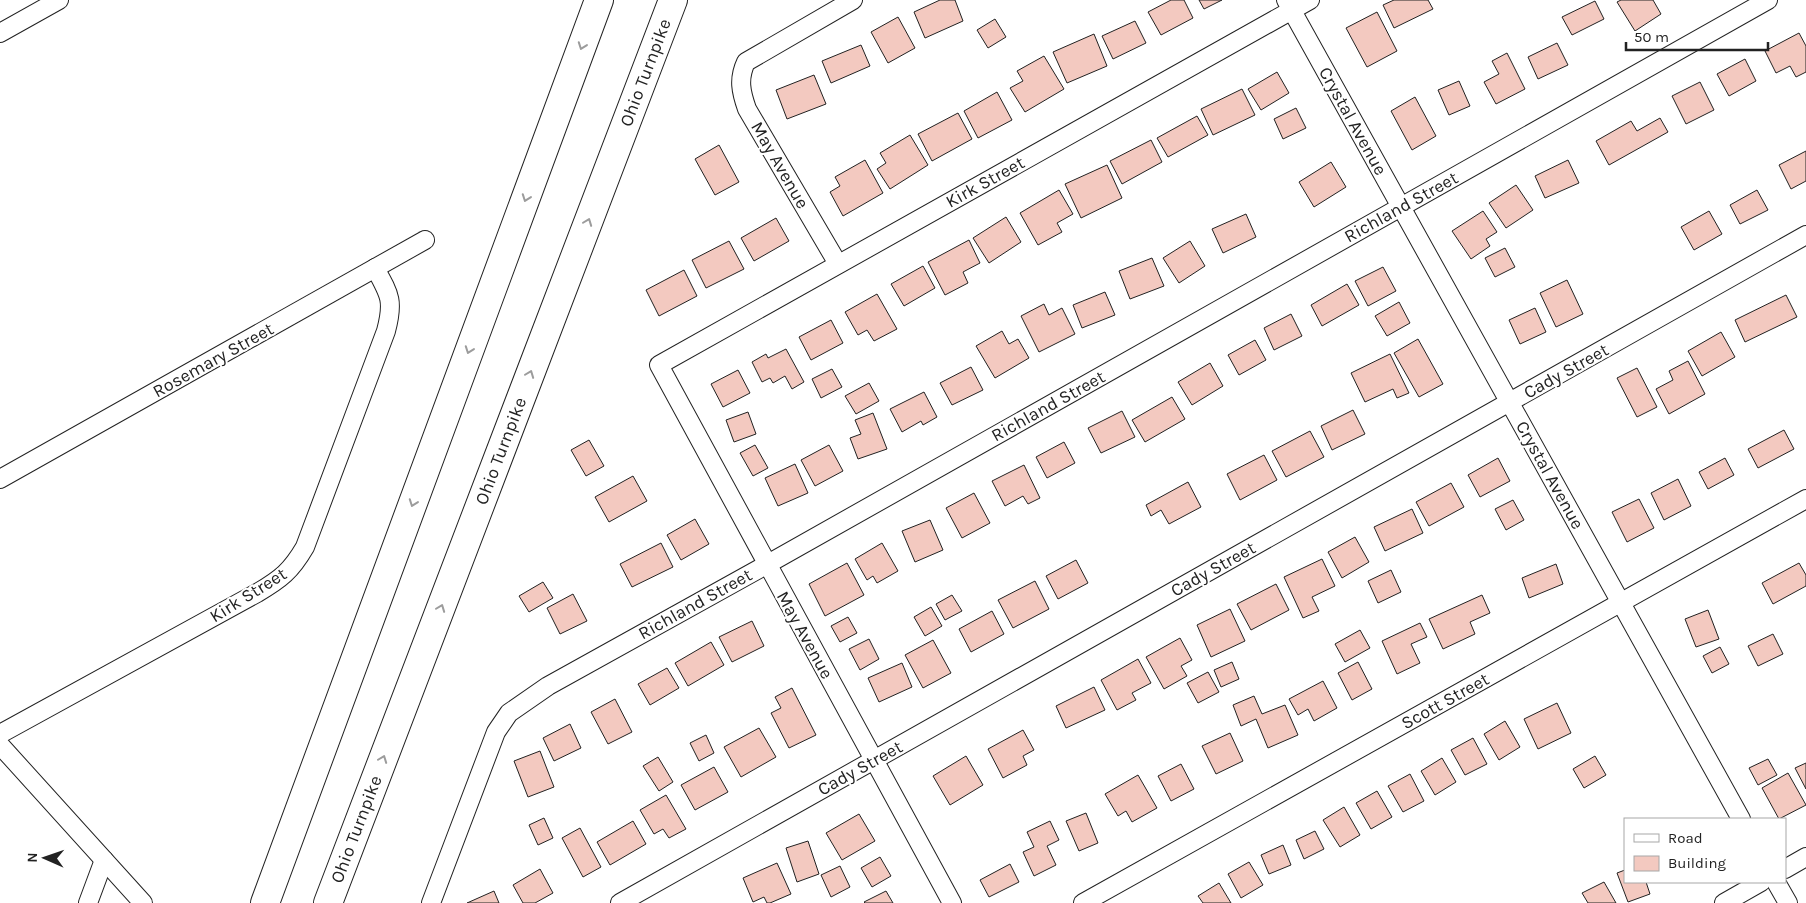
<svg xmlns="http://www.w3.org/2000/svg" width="1806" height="903" font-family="Karla,sans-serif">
<rect width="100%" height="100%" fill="#fff"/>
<g fill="#f3c9c0" stroke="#222">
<polygon points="940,0 955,0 963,21 925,38 914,12"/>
<polygon points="1171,0 1184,0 1193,18 1161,35 1148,12"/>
<polygon points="1199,0 1222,0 1204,9"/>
<polygon points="1394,0 1428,0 1433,9 1394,28 1383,5"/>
<polygon points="1621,0 1653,0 1661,14 1635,31 1617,2"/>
<polygon points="1595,1 1604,19 1572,35 1562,17"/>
<polygon points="1377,12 1397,51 1367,67 1346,28"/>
<polygon points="898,17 915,48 888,63 871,32"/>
<polygon points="995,19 1006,37 988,48 977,30"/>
<polygon points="1135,21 1146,43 1113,59 1102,36"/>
<polygon points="1799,33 1806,46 1806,72 1796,77 1790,66 1776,73 1765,51"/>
<polygon points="1094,34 1107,66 1067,83 1053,52"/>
<polygon points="1557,43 1568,65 1538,79 1528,57"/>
<polygon points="861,45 870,66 831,83 822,61"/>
<polygon points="1507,53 1525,89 1496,104 1484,82 1499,74 1492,61"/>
<polygon points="1044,56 1064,89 1025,112 1010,88 1023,81 1017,71"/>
<polygon points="1745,59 1756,81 1729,96 1717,74"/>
<polygon points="1277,72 1289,93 1261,110 1248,89"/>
<polygon points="814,75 826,104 787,119 776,90"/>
<polygon points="1459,81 1470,106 1449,115 1438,90"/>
<polygon points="1700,82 1714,110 1686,124 1672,96"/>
<polygon points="1242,89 1255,115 1213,135 1201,109"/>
<polygon points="997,92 1012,120 978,138 964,111"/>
<polygon points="1415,97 1436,136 1412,150 1391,111"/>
<polygon points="1296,108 1306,128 1283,139 1274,119"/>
<polygon points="958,113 972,139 932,161 918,134"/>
<polygon points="1197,116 1208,135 1168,157 1157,138"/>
<polygon points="1660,118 1668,132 1609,165 1596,141 1631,121 1637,131"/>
<polygon points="910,135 928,165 890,189 877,169 886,163 880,153"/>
<polygon points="1151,140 1162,162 1122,184 1110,161"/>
<polygon points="719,145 739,182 715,195 695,159"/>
<polygon points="1806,151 1806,181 1791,189 1779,165"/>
<polygon points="865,160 883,193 843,216 830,192 840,186 835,177"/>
<polygon points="1568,160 1579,183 1545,198 1535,176"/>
<polygon points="1331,162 1346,187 1314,207 1299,182"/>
<polygon points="1107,165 1122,198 1081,218 1065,184"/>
<polygon points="1516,185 1533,210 1506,228 1489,203"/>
<polygon points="1059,190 1073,214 1057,223 1062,232 1038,245 1020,213"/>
<polygon points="1757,190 1768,210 1740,224 1730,205"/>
<polygon points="1483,211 1497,232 1486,239 1490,246 1471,259 1452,231"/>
<polygon points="1709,211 1722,234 1694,250 1681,227"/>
<polygon points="1246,214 1256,237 1223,253 1212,229"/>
<polygon points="1006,217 1021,242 989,263 973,238"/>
<polygon points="776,218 789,241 754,261 741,238"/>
<polygon points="969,240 980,263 963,272 968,283 945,295 928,262"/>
<polygon points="729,241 744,269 706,288 692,260"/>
<polygon points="1190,241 1205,266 1179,283 1163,258"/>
<polygon points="1505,248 1515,267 1495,277 1485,258"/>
<polygon points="1152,258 1164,286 1130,299 1119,271"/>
<polygon points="923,266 935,288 904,306 891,284"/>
<polygon points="1383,267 1396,291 1368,306 1355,281"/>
<polygon points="684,270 697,296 659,316 646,290"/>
<polygon points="1567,280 1583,314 1556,327 1540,293"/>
<polygon points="1347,284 1359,305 1322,326 1311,305"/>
<polygon points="1105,292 1115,315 1082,328 1073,305"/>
<polygon points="877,294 897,329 874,341 867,330 858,335 845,312"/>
<polygon points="1786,295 1797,317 1745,342 1735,320"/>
<polygon points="1399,302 1410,323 1387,336 1375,316"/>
<polygon points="1044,304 1049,315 1062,308 1075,334 1039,352 1021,316"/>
<polygon points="1535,308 1546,332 1520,344 1509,320"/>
<polygon points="1291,314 1302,336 1274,350 1264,328"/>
<polygon points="831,320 843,343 811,360 799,337"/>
<polygon points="1002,331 1009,344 1018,339 1029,358 995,378 976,346"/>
<polygon points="1721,332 1735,357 1702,376 1688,351"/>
<polygon points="1418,339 1443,384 1419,397 1394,353"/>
<polygon points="1255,340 1266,360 1239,375 1228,355"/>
<polygon points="786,349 804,382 792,389 785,376 773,383 770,378 762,382 752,362 766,354 768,358"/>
<polygon points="1390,354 1409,393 1397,398 1393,389 1365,402 1351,373"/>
<polygon points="1688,361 1705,394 1669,414 1656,389 1673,380 1669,371"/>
<polygon points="1210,363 1223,386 1192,405 1178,382"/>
<polygon points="971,367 983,390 952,405 940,383"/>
<polygon points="1637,368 1657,407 1637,417 1617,378"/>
<polygon points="832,369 842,387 821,398 812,379"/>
<polygon points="738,370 750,393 723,407 711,384"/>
<polygon points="869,383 879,401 856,414 845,396"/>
<polygon points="924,392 937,417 923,425 921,421 902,432 890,409"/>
<polygon points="1172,397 1185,419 1145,442 1132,420"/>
<polygon points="1353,410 1365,434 1332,450 1321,426"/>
<polygon points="1122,411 1135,437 1101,453 1088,428"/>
<polygon points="748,412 756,434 734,442 726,420"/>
<polygon points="873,413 887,449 858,459 850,438 861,434 855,420"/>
<polygon points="1784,430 1794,449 1758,468 1748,449"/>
<polygon points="1310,431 1324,457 1286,477 1272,451"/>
<polygon points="589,440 604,466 586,476 571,450"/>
<polygon points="1064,442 1075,463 1047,478 1036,457"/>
<polygon points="755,445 768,468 753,476 740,453"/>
<polygon points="829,445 843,471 815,486 801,460"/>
<polygon points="1264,455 1277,480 1240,500 1227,474"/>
<polygon points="1498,458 1510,481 1480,497 1468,475"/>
<polygon points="1725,458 1734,475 1708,489 1699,472"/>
<polygon points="795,464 808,493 778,506 765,478"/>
<polygon points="1024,465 1040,498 1028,504 1023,496 1005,506 992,481"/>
<polygon points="633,476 647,501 609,522 595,497"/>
<polygon points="1678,479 1691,506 1664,520 1651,493"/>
<polygon points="1188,482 1201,507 1169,524 1161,510 1151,516 1146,505"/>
<polygon points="1451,483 1464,507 1429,526 1416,502"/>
<polygon points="974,493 990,523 962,538 946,508"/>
<polygon points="1639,499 1654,528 1627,542 1612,512"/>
<polygon points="1513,500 1524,520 1506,530 1495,509"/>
<polygon points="1412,509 1423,533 1385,551 1374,527"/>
<polygon points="695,519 709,544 681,560 667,535"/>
<polygon points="930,520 943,550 915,562 902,531"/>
<polygon points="1355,537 1369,562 1342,578 1328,552"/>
<polygon points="661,543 673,567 632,587 620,564"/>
<polygon points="882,543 898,571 877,583 873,576 867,580 855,559"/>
<polygon points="1322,559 1335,586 1312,597 1319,611 1303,618 1284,577"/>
<polygon points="1076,560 1088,583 1058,599 1046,576"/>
<polygon points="847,563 864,595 825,616 809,584"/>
<polygon points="1799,563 1806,575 1806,586 1773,604 1762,583"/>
<polygon points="1556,564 1563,584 1529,598 1522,578"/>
<polygon points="1391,570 1401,592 1378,603 1368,581"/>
<polygon points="1035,581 1049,609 1013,628 998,600"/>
<polygon points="543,582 553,598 529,612 519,596"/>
<polygon points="1276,584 1289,610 1251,630 1237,604"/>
<polygon points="573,594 587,621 560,634 547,608"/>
<polygon points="952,595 962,611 945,620 936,604"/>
<polygon points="1482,595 1490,613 1470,622 1475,634 1443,649 1429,619"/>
<polygon points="931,607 942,626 925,636 914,617"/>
<polygon points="1230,609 1245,641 1211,657 1197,625"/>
<polygon points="1708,610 1719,639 1696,647 1685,619"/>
<polygon points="992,611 1004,634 971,652 959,629"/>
<polygon points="848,617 857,633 840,642 831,626"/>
<polygon points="752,621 764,646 732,662 719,637"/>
<polygon points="1420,623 1427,637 1411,644 1420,663 1397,674 1382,641"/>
<polygon points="1360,630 1370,648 1345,662 1335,644"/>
<polygon points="1773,634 1783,654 1758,666 1748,646"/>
<polygon points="1180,638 1192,660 1181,666 1187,676 1164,689 1146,657"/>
<polygon points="869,639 879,659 860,670 849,649"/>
<polygon points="933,640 951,673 923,688 905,655"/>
<polygon points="711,642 724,665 688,686 675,663"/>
<polygon points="1720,647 1729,664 1712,673 1703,656"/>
<polygon points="1138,659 1151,683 1132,693 1136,700 1117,710 1101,680"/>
<polygon points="1232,662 1239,679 1221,687 1214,670"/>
<polygon points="1358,662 1372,689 1352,700 1338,673"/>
<polygon points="902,663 912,687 879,702 868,678"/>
<polygon points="667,668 679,688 650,705 638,684"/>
<polygon points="1208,672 1219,692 1198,703 1187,683"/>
<polygon points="1323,681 1337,708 1314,721 1308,709 1298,715 1289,699"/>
<polygon points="1094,687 1105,710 1066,728 1056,706"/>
<polygon points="792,688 816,735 789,748 771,713 781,708 775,697"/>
<polygon points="1254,696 1262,714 1285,705 1298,735 1268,748 1256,719 1241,726 1233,705"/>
<polygon points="615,699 632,732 608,744 591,712"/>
<polygon points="1557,703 1571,733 1538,749 1524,719"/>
<polygon points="1505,721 1520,747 1499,760 1484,734"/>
<polygon points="570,724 581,748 554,761 543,738"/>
<polygon points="759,728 776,757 741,777 724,747"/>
<polygon points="1023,730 1034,750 1023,756 1027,765 1003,778 988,749"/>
<polygon points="1230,733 1243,761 1216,774 1202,746"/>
<polygon points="706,735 714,753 699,761 690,743"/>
<polygon points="1473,738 1487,764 1465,775 1451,750"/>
<polygon points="540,751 554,787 528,797 514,761"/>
<polygon points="966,756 983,785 950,805 933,776"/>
<polygon points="1595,756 1606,775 1584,788 1573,769"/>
<polygon points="658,757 673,782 659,791 643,766"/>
<polygon points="1442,758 1456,782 1435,795 1421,771"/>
<polygon points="1768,759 1777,775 1758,785 1749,768"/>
<polygon points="1806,763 1806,789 1795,768"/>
<polygon points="1181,764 1194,789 1171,801 1158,776"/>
<polygon points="714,767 728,792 695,810 681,785"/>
<polygon points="1788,773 1806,805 1779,819 1762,788"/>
<polygon points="1410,774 1424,801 1403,812 1388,786"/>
<polygon points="1138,775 1157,808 1132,822 1126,811 1118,816 1105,794"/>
<polygon points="1377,791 1392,817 1371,829 1356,803"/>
<polygon points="666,795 686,829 669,838 663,829 654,834 640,810"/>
<polygon points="1344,807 1360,835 1340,847 1323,820"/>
<polygon points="1086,813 1098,843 1079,851 1066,821"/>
<polygon points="859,814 875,841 842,860 826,833"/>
<polygon points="544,818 553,838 538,845 529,825"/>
<polygon points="633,821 646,844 610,865 597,842"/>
<polygon points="1050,821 1059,840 1047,846 1056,865 1034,876 1023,852 1034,847 1027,832"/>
<polygon points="580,828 601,867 583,877 562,838"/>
<polygon points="1315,831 1324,849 1304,859 1296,840"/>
<polygon points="808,841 819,874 797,882 786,848"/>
<polygon points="1283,845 1291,865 1269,874 1261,855"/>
<polygon points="880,857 891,876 872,887 861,868"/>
<polygon points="1249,862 1263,885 1241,898 1228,874"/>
<polygon points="777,863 791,894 770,903 767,903 764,897 753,902 743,878"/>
<polygon points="1010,864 1019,882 989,897 980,880"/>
<polygon points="840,866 850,887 831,897 821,875"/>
<polygon points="540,869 553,893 535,903 523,903 513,885"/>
<polygon points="1625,870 1625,882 1646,882 1650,894 1628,902 1617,873"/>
<polygon points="1604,882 1616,903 1588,903 1582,893"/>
<polygon points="1219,883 1231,903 1203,903 1198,896"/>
<polygon points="494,891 499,903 467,903"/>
<polygon points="886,891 893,903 865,903 864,902"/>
</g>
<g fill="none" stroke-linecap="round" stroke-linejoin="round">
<defs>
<g id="minor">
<polyline points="1286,0 1741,819"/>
<polyline points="0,33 59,0"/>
<path d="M 838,264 L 747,109 C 741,92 738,79 746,62 L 853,0"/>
<polyline points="0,479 425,240"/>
<path d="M 0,734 L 257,593 C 281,579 291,571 305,547 L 386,331 C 394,301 390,295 375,268"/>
<polyline points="0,745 143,903"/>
<polyline points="1785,869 1806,857"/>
<polyline points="1776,882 1788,903"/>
<polyline points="88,903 104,860"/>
<polyline points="431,903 496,732 509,713 548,686 766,565 1768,0"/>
<polyline points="620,903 1806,235"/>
<polyline points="952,903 659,365 1310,0"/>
<polyline points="1083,903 1806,499"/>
<polyline points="1724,903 1761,882"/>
</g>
<g id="motorway">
<polyline points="265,903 599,0"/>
<path id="s1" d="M 328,903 L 673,0"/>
</g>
</defs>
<use href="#minor" stroke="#222" stroke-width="20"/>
<use href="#motorway" stroke="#222" stroke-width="30"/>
<use href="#minor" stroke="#fff" stroke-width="18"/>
<use href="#motorway" stroke="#fff" stroke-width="28"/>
</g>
<defs><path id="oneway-chevron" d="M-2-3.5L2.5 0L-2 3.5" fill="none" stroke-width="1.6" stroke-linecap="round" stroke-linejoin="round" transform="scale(1.25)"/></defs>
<g stroke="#9c9c9c">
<use href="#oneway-chevron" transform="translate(582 46) rotate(110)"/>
<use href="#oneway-chevron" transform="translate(526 198) rotate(110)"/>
<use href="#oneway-chevron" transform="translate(588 222) rotate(-69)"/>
<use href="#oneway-chevron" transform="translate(469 350) rotate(110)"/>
<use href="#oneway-chevron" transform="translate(530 374) rotate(-69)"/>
<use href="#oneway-chevron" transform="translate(413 503) rotate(110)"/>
<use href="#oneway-chevron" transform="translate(441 608) rotate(-69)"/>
<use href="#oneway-chevron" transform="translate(383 759) rotate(-69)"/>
</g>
<g text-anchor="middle" stroke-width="4" stroke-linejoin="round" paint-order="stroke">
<g font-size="18" fill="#222" stroke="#fff">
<text dy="6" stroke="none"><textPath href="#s1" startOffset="889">Ohio Turnpike</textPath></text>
<text transform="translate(1353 121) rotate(61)" y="6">Crystal Avenue</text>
<text transform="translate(780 165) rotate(60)" y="6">May Avenue</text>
<text transform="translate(985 182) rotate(-29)" y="6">Kirk Street</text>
<text transform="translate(1401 207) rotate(-29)" y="6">Richland Street</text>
<text transform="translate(213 360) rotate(-29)" y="6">Rosemary Street</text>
<text transform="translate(1566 371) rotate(-29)" y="6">Cady Street</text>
<text transform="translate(1048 406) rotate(-29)" y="6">Richland Street</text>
<text dy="6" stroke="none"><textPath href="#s1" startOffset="484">Ohio Turnpike</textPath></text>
<text transform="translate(1550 475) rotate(61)" y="6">Crystal Avenue</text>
<text transform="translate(1213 569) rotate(-29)" y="6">Cady Street</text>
<text transform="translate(248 595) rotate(-32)" y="6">Kirk Street</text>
<text transform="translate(695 604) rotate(-29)" y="6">Richland Street</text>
<text transform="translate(805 635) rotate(61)" y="6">May Avenue</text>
<text transform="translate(1445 701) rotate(-29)" y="6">Scott Street</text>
<text transform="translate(860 768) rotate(-29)" y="6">Cady Street</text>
<text dy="6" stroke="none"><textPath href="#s1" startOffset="79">Ohio Turnpike</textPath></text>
</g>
</g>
<rect x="1624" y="818" width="162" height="65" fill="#ffffff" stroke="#a7a7a7"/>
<rect x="1634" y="834" width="25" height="8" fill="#ffffff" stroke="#a7a7a7"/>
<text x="1668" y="843" font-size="15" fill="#222222">Road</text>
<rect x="1634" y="856" width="25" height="15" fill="#f3c9c0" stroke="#a7a7a7"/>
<text x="1668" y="868" font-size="15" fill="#222222">Building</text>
<g transform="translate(45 858) rotate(272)" stroke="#ffffff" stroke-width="4" paint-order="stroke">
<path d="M0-4L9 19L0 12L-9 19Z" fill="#222222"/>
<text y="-8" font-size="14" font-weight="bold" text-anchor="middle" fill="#222222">N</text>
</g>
<path d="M1626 42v8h142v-8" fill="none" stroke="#222222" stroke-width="2.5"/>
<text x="1634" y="42" font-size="15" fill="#222222" stroke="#ffffff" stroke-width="4" paint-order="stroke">50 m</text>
</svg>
